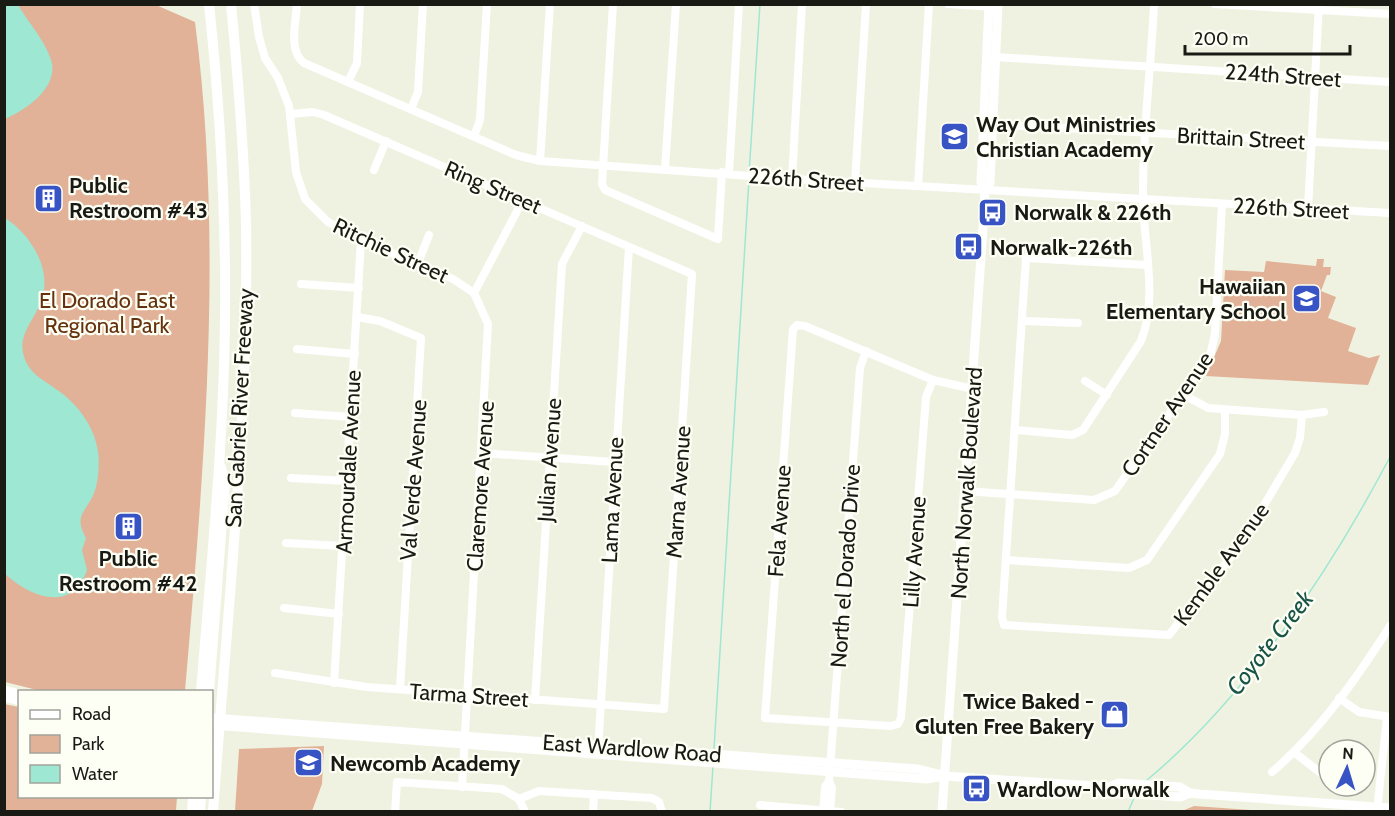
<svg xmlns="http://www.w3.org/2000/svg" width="1395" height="816" font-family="Cabin,sans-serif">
<rect width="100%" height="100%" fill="#f0f2e1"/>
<g fill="#e1b297">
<path d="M 4,5 L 156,5 L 195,22 C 224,245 204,468 185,691 L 41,691 L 5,682 Z"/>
<polygon points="1317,259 1324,259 1323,267 1331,267 1330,275 1327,275 1321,291 1336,297 1328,318 1356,328 1348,351 1369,358 1380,355 1368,385 1206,376 1221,341 1225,270 1264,272 1266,261 1316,266"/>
<polygon points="4,704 19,707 20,796 177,797 176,811 5,811"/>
<polygon points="324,746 322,784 312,811 235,811 239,749"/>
<polygon points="1194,806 1265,811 1182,811"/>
</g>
<g fill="#9ee7d3">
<path d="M 5,4 L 18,5 C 28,22 43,38 50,57 C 62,86 26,110 5,119 Z"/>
<path d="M 5,218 C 30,234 52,268 42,299 C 35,321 14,336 26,362 C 32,375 45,381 56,389 C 77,403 95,427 98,452 C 100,466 98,490 90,501 C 81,516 76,519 86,538 L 82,550 L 87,570 C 71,614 31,597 5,574 Z"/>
</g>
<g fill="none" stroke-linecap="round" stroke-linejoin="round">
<g stroke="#9ee7d3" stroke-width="1.5">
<polyline points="749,174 760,4"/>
<polyline points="714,749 749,179"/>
<path d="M 1147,780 C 1246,698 1331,569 1390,457"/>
<polyline points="710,812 713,766"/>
<polyline points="1128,812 1134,798"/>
</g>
<g stroke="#fff" stroke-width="8">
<polyline points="254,4 259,37 265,58 278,78 289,106 296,172 305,199 328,222 361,240 453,279 474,293 488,324 462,787"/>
<path d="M 297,4 C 296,23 288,51 304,63 L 516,155 L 540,161 L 792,179 L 1390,213"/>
<polyline points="613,4 602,184 605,190 718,239 722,172"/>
<polyline points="948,4 994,7"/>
<polyline points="1215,4 1390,14"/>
<polyline points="995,57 1390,82"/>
<polyline points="348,82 357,63 360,4"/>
<polyline points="411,109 418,92 423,4"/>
<polyline points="988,124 1390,146"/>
<polyline points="474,136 480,120 487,4"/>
<polyline points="540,161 550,4"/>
<polyline points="665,169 676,4"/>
<polyline points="374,170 386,141"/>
<polyline points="729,173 739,4"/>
<polyline points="792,179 802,4"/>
<polyline points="855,183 866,4"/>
<polyline points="918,186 929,4"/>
<polyline points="1308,208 1319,4"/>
<polyline points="418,263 429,235"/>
<polyline points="1147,265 1026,258 1002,617 1004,625 1169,635 1241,544 1295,453 1300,438 1302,415"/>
<polyline points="301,284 359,288"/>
<polyline points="474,293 523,200"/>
<polyline points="357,317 380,321 421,338 400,689"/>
<polyline points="1023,321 1078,323"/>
<polyline points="297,349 355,354"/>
<polyline points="933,380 926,397 901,718 898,724 891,726 765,718 793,329 797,325 805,326 933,380 973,389"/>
<polyline points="1085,381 1107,395"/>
<polyline points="1184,395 1208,408 1302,415 1324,412"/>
<polyline points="295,413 351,417"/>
<path d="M 1015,430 L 1072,435 L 1083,430 L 1141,341 C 1158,298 1144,246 1143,201 C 1142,136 1151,70 1154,4"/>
<polyline points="482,453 614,462"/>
<polyline points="291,478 347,481"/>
<polyline points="965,491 1094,500 1115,491 1210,356 1215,334 1222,204"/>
<polyline points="286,543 343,546"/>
<polyline points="1006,560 1129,568 1147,560 1220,454 1225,434 1225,410"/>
<polyline points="284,608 339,614"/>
<polyline points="275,673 367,687 664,709 692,274 324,115 313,112 291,114"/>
<polyline points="334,683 361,240"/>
<polyline points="1339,698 1359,712 1390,717"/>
<polyline points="535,700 562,264 582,226"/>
<polyline points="598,751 629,247"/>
<polyline points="1295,753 1322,774"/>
<path d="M 1272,772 C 1319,732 1357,678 1390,626"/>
<polyline points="519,799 525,812"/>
<polyline points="760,805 841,812"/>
<polyline points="1377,811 1387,717"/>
<polyline points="395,812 397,782 502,789 519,799 539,791 652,798 659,802 662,812"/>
<polyline points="593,812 594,794"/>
<polyline points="823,812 825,787 829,781"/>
<polyline points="830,812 832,788 829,781 860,368 866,351"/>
</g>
<g stroke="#fff" stroke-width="9">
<polyline points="985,190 990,183 998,4"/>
<polyline points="4,690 20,694"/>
<polyline points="4,697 20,701"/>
<polyline points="212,718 918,769 942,775"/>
<polyline points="212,725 926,779 944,776 1109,787 1118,783 1180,787 1190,793 1199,794 1390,808"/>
<polyline points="1109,787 1117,793 1181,797 1190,793"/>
<polyline points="942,812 983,228 985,190 981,182 989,4"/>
</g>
<g stroke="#fff" stroke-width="10">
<path d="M 201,692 C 211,567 224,441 225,316 C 226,212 220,108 209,4"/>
<polyline points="209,692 225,482 221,467"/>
<polyline points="192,812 193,796"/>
<polyline points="200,812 201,796"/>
<path d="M 213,812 C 227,616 249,418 246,222 C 244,149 238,77 231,4"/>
</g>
</g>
<defs>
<symbol id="school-square" viewBox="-11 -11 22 22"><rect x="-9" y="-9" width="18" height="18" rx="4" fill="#3753c4" stroke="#fdfff5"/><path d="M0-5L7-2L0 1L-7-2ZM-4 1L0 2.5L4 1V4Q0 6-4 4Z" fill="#fff"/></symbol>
<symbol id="building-square" viewBox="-11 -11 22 22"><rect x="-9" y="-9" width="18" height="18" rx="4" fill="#3753c4" stroke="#fdfff5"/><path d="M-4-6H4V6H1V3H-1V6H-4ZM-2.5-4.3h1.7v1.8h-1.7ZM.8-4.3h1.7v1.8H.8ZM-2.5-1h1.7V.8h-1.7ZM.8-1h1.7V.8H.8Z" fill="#fff"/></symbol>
<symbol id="bus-square" viewBox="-11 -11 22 22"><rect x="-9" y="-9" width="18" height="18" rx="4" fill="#3753c4" stroke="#fdfff5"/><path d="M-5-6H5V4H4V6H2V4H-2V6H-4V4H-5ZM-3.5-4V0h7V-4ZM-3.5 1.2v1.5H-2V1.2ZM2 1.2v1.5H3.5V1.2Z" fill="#fff"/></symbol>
<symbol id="shop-square" viewBox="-11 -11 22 22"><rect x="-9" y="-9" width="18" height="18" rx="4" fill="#3753c4" stroke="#fdfff5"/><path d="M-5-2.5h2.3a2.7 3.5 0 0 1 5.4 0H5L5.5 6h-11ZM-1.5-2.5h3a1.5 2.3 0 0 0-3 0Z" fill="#fff"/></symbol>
</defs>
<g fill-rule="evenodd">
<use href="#school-square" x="938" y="120" width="33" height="33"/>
<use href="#building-square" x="32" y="182" width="33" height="33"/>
<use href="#bus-square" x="976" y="196" width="33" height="33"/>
<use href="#bus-square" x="952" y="230" width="33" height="33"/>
<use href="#school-square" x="1290" y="282" width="33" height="33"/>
<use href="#building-square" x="112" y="510" width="33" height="33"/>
<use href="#shop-square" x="1098" y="698" width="33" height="33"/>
<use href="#school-square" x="292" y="746" width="33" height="33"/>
<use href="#bus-square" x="960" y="772" width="33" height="33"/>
</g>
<g text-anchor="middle" stroke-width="4.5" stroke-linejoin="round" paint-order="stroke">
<g font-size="22" fill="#191a14" stroke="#fdfff5">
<text transform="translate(1283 75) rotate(4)" y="8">224th Street</text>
<text transform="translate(1241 138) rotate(3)" y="8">Brittain Street</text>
<text transform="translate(806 179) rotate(4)" y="8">226th Street</text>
<text transform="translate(493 187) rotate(23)" y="8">Ring Street</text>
<text transform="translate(1291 208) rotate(3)" y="8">226th Street</text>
<text transform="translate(391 250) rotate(25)" y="8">Ritchie Street</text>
<text transform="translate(239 408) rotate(-87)" y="8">San Gabriel River Freeway</text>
<text transform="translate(1167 414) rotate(-56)" y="8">Cortner Avenue</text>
<text transform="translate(549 460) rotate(-86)" y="8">Julian Avenue</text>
<text transform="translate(348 462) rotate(-87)" y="8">Armourdale Avenue</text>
<text transform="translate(413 480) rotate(-86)" y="8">Val Verde Avenue</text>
<text transform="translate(966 483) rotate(-86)" y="8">North Norwalk Boulevard</text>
<text transform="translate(480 486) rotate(-86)" y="8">Claremore Avenue</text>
<text transform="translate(678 492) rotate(-86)" y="8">Marna Avenue</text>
<text transform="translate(612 500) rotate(-87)" y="8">Lama Avenue</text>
<text transform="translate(779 521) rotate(-86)" y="8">Fela Avenue</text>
<text transform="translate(914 552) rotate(-86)" y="8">Lilly Avenue</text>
<text transform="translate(1221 564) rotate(-54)" y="8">Kemble Avenue</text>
<text transform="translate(845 566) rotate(-86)" y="8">North el Dorado Drive</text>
<text transform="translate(469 695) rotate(4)" y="8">Tarma Street</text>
<text transform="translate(632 748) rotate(4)" y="8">East Wardlow Road</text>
</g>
<g font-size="22" font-weight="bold" fill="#191a14" stroke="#fdfff5" text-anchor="start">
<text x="976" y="132">Way Out Ministries<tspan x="976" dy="25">Christian Academy</tspan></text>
<text x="69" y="193">Public<tspan x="69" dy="25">Restroom #43</tspan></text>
<text x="1014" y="220">Norwalk &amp; 226th</text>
<text x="990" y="255">Norwalk-226th</text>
<text x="1286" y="294" text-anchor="end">Hawaiian<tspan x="1286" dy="25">Elementary School</tspan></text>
<text x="128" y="566" text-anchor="middle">Public<tspan x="128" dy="25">Restroom #42</tspan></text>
<text x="1094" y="709" text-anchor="end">Twice Baked -<tspan x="1094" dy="25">Gluten Free Bakery</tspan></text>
<text x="330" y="771">Newcomb Academy</text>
<text x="997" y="797">Wardlow-Norwalk</text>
</g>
<g font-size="22" fill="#65320f" stroke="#fdfff5">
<text x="107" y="308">El Dorado East<tspan x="107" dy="25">Regional Park</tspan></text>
</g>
<g font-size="24" font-style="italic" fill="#185447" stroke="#fdfff5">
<text transform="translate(1270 643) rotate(-52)" y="8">Coyote Creek</text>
</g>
</g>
<rect width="1395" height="816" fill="none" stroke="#191a14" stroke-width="12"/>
<rect x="18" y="690" width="195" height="108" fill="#fdfff5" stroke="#a2a39b" stroke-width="1.5"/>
<rect x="30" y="710" width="30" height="9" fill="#ffffff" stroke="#a2a39b" stroke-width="1.5"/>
<text x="72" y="720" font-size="18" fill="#191a14">Road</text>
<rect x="30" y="735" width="30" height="18" fill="#e1b297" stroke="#a2a39b" stroke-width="1.5"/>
<text x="72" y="750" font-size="18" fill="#191a14">Park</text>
<rect x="30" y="765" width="30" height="18" fill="#9ee7d3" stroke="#a2a39b" stroke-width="1.5"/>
<text x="72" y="780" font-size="18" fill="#191a14">Water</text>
<g transform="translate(1347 768) rotate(4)"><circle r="28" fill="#fdfff5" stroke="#a2a39b" stroke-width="1.5"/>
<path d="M0-4.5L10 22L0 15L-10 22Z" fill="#3753c4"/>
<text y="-9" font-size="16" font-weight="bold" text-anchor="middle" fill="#191a14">N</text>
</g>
<path d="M1185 45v9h165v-9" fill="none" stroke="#191a14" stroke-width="3"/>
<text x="1194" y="45" font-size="18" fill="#191a14" stroke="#fdfff5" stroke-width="4.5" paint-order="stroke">200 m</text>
</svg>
